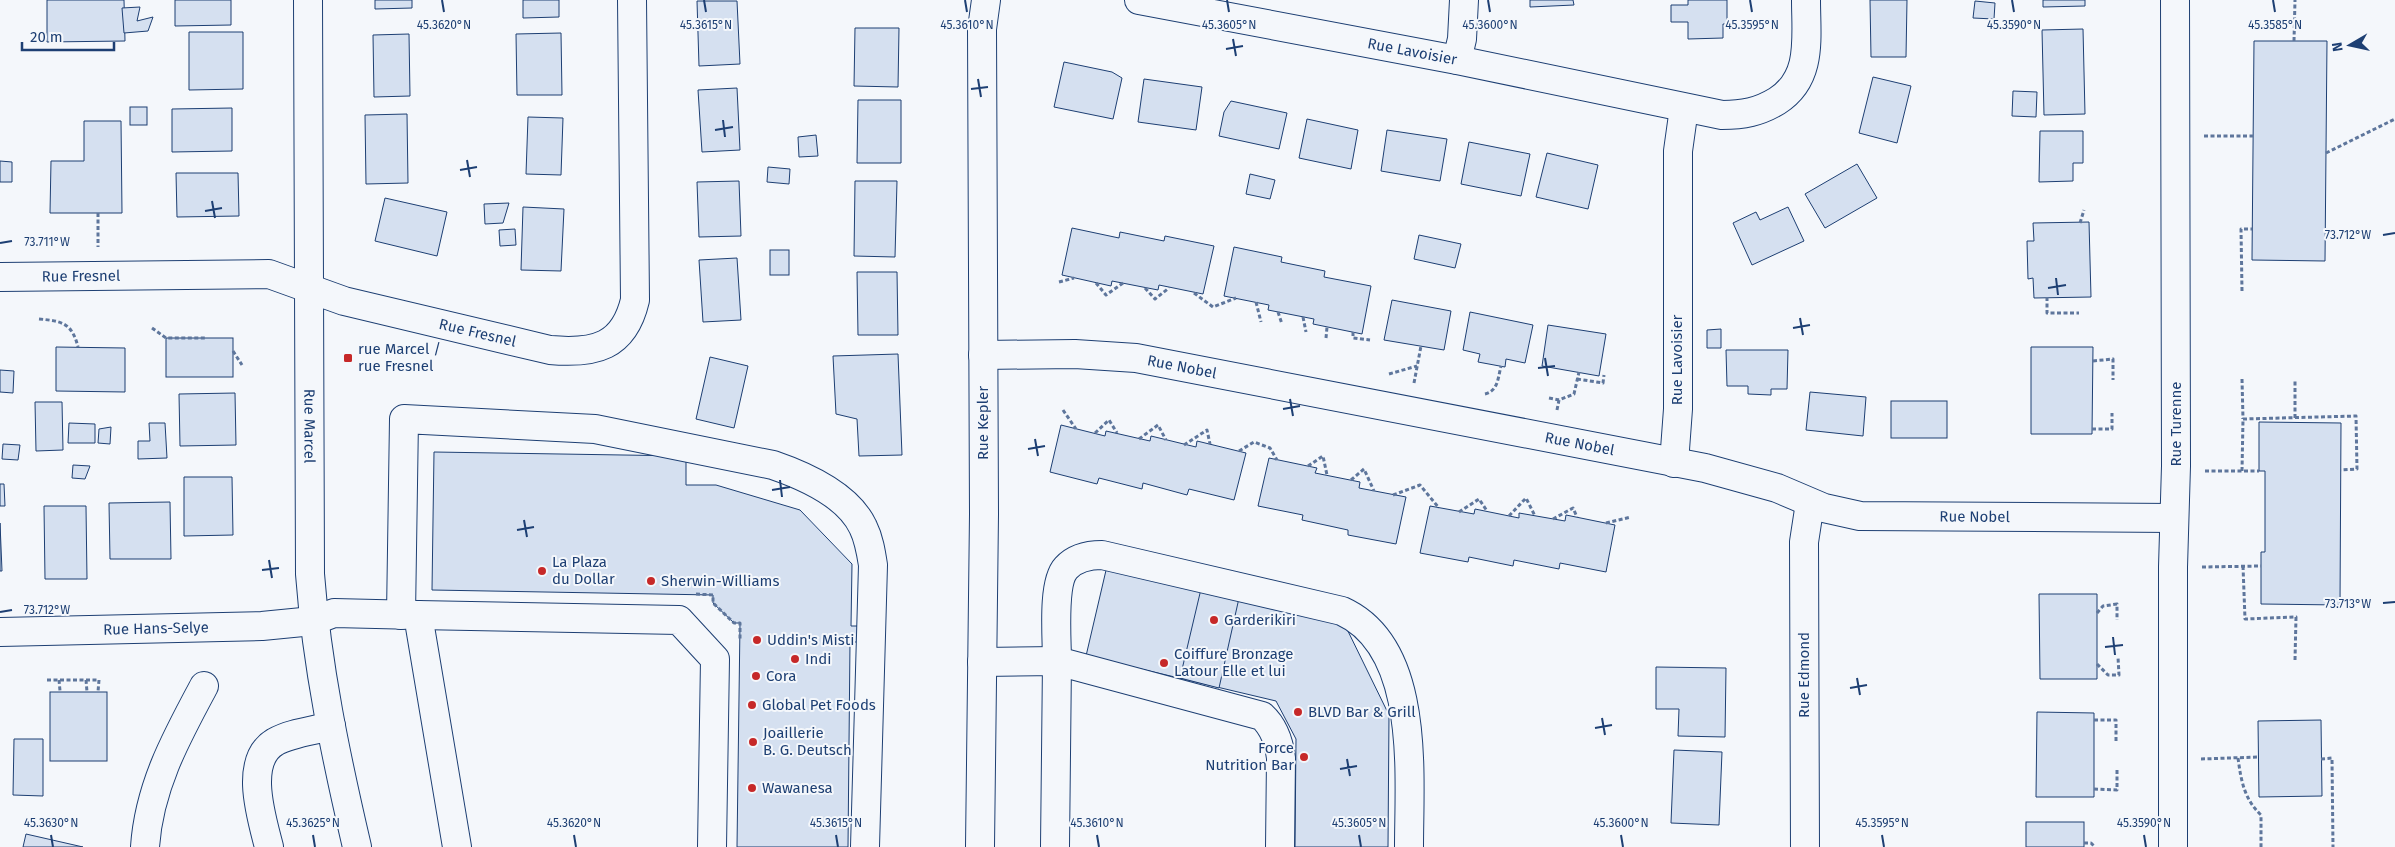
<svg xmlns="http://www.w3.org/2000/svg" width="2395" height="847" font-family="'Fira Sans',sans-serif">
<rect width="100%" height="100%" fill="#f4f7fb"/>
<g fill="#d5e0f0" stroke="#1d3f73">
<polygon points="47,0 124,0 125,41 47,42"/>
<polygon points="175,0 231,0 231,25 175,26"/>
<polygon points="375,0 412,0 412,8 375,9"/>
<polygon points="523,0 559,0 559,17 523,18"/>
<polygon points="1530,0 1573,0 1574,5 1530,7"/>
<polygon points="1688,0 1727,0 1727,24 1723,24 1723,38 1688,39 1688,22 1671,22 1671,5 1688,5"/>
<polygon points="1870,0 1907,0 1906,57 1871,57"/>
<polygon points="2043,0 2085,0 2085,6 2043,7"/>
<polygon points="697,1 737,1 740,64 699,66"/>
<polygon points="1975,1 1995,3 1994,19 1973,18"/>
<polygon points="140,7 137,21 153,17 148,31 124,33 122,8"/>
<polygon points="855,28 899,28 898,87 854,86"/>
<polygon points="2083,29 2085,114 2044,115 2042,30"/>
<polygon points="189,32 243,32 243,89 189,90"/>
<polygon points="561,33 562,95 517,95 516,34"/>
<polygon points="409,34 410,96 374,97 373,35"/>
<polygon points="2254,41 2327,41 2325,261 2252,260"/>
<polygon points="1064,62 1112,72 1122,78 1113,119 1054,107"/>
<polygon points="1873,77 1911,86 1897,143 1859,133"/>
<polygon points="1144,79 1202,87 1196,130 1138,122"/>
<polygon points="737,88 740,150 702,152 698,90"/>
<polygon points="2013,91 2037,92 2036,117 2012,116"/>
<polygon points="858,100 901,100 901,163 857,163"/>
<polygon points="1231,101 1287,113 1279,149 1219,136 1224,112"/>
<rect x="130" y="107" width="17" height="18"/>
<polygon points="232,108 232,151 172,152 172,109"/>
<polygon points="407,114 408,183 366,184 365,115"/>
<polygon points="528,117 563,118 561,175 526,174"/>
<polygon points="1307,119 1358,130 1351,169 1299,158"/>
<polygon points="84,121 121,121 122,213 50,213 51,161 84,161"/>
<polygon points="1387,130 1447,139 1440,181 1381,171"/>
<polygon points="2040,131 2083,131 2083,163 2073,163 2073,181 2039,182"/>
<polygon points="816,135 818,156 799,157 798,137"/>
<polygon points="1469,142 1530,154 1521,196 1461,184"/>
<polygon points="1547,153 1598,165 1588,209 1536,197"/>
<polygon points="0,161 12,162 12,182 0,182"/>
<polygon points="1857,164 1877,198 1825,228 1805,194"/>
<polygon points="768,167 790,169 789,184 767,182"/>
<polygon points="176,173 238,173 239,216 177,217"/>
<polygon points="1250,174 1275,180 1270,199 1246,194"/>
<polygon points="739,181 741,236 699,237 697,182"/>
<polygon points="855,181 897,181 895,257 854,256"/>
<polygon points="385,198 447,212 437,256 375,241"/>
<polygon points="509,203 503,223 485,224 484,204"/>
<polygon points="523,207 564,209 561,271 521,270"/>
<polygon points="1788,207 1804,241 1752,265 1733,223 1756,212 1760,220"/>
<polygon points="2089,222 2091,297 2034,298 2033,278 2028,279 2027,241 2034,241 2033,223"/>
<polygon points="1072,228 1119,238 1120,232 1164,241 1165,236 1214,246 1203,294 1159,285 1158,290 1112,281 1111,286 1062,275"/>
<polygon points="515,229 516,245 500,246 499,230"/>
<polygon points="1419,235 1461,244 1455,268 1414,259"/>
<polygon points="1234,247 1282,257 1281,262 1325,271 1324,277 1371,286 1362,334 1313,324 1314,319 1268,310 1269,305 1224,296"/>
<rect x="770" y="250" width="19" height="25"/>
<polygon points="737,258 741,320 703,322 699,260"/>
<polygon points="857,272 897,272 898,335 858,335"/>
<polygon points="1392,300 1451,311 1444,350 1384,340"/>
<polygon points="1470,312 1533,325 1525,363 1506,359 1505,367 1478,362 1480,354 1463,350"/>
<polygon points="1548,325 1606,334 1599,376 1542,366"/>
<polygon points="1721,329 1721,348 1707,348 1707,330"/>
<rect x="166" y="338" width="67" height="39"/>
<polygon points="56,347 125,348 125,392 56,391"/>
<polygon points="2031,347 2093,347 2092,434 2031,434"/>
<polygon points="1726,350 1788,350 1787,389 1771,389 1771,395 1748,394 1748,386 1727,386"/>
<polygon points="898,354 902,455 859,456 857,419 836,414 833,356"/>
<polygon points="710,357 748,366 734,428 696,419"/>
<polygon points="0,370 14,371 13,393 0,392"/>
<polygon points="1810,392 1866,397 1863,436 1806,430"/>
<polygon points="235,393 236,445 180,446 179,394"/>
<rect x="1891" y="401" width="56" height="37"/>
<polygon points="35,402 62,402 63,450 36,451"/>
<polygon points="2259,422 2341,423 2340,605 2261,604 2261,552 2265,552 2265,471 2259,471"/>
<polygon points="69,423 95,424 95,443 68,443"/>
<polygon points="149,423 165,423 167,458 138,459 138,441 150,441"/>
<polygon points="1061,425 1105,436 1106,431 1150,441 1151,436 1196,447 1197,441 1246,453 1234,500 1189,489 1187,495 1143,483 1142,489 1099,478 1097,484 1050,472"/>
<polygon points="111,427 110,444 98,443 99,429"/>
<polygon points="3,444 20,445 18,460 2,459"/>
<polygon points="434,452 686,456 686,485 716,485 800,510 852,564 851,626 864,626 863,642 850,642 848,847 737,847 740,623 734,623 713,603 713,595 432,590"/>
<polygon points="1269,458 1317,468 1315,473 1360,482 1359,488 1406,497 1396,544 1348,535 1348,530 1302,520 1303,515 1258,506"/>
<polygon points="73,465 90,466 85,479 72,478"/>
<polygon points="184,477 232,477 233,535 184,536"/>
<polygon points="0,484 4,484 5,506 0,506"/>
<polygon points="170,502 171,559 110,559 109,503"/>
<polygon points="44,506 86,506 87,579 45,579"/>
<polygon points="1430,506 1474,514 1475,509 1519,518 1519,513 1565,521 1566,515 1615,525 1606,572 1560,563 1559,569 1514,560 1513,566 1469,557 1468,562 1420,553"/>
<polygon points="0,523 2,571 0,571"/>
<polygon points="1107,566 1344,623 1389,715 1388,847 1295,847 1296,739 1276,701 1086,656"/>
<polygon points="1201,589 1239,598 1219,688 1180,678"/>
<polygon points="2039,594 2097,594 2097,679 2040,679"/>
<polygon points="1656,667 1726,668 1725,737 1678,736 1679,709 1656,709"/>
<rect x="50" y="692" width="57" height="69"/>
<polygon points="2037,712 2094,713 2094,797 2036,797"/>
<polygon points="2321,720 2322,796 2259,797 2258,721"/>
<polygon points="14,739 43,739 43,796 13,795"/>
<polygon points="1674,750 1722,752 1719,825 1671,823"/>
<rect x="2026" y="822" width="58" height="25"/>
<polygon points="26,834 83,847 23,847"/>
</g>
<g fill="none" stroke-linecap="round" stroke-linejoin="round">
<defs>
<g id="minor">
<path id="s1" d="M 308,0 L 310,574 C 317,667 336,757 357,847"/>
<path id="s2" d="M 1139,0 L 1457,60 L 1722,115 C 1743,115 1759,112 1777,101 C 1813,78 1806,38 1806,0"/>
<polyline points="1457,60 1462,39 1464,0"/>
<path id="s3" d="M 0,277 L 269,274 L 344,301 L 550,350 C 595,354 624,347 635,300 L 632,0"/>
<path id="s4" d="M 983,355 L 1075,354 L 1136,358 L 1705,468 L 1777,488 L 1824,508 L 1860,516 L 2174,518"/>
<polyline points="1674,463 1678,409 1678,151 1684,108"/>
<path d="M 401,615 L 404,419 L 595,429 L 773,465 C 805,476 848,495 863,527 C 869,539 871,552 873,565 L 865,847"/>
<polyline points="418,615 679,620 715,659 712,847"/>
<path id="s5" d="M 0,632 L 262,626 L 313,621 L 334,613 L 418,615 L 457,847"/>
<polyline points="982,662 1057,661 1055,847"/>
<path d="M 145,847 C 149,787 176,738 204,686"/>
<path d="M 269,847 C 262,819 243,761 275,742 C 291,733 313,731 331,726"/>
<polyline points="980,847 984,514 982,29 986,0"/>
<path d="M 1280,847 L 1281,758 C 1279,742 1274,727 1262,716 L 1057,661 C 1057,639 1052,583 1066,568 C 1076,557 1089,555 1102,555 L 1342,611 C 1421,647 1409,774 1409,847"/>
<polyline points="1805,847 1804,542 1810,503"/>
<polyline points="2173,847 2173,567 2176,466 2175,0"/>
</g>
</defs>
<use href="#minor" stroke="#1d3f73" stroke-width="30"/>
<g stroke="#5e769c" stroke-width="3" stroke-dasharray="4 2.5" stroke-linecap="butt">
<polyline points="2294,41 2295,0"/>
<polyline points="2204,136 2253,136"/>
<polyline points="2326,153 2395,119"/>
<polyline points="98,213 98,247"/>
<polyline points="2080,223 2084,210"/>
<polyline points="1059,282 1074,278"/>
<polyline points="1096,283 1106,295 1123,283"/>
<polyline points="1145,288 1155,299 1169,288"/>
<polyline points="2242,291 2241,229 2252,229"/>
<polyline points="1194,293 1213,307 1236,298"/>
<polyline points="2047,297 2047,313 2079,313"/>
<polyline points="1256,302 1261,322"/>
<polyline points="1278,312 1282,324"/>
<polyline points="1303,317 1306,332"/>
<path d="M 39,319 C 62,321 72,323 78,347"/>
<polyline points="152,328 166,338 207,338"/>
<polyline points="1353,332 1353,338 1370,340"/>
<polyline points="1326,338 1327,327"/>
<polyline points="233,351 242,365"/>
<polyline points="2093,361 2113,359 2113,380"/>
<polyline points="1389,374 1417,366"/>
<polyline points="1577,379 1603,383 1604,375"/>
<polyline points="2242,379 2243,419"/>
<polyline points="1414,383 1421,346"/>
<path d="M 1485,394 C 1498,391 1498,378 1501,366"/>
<polyline points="1549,398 1559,400"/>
<polyline points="1063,410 1076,429"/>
<polyline points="1557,410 1559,400 1574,394 1579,372"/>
<polyline points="2295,418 2295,379"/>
<polyline points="2092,429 2112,429 2112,413"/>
<polyline points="1095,433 1109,420 1117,433"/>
<polyline points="1139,439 1158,425 1166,440"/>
<polyline points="1184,445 1207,430 1210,444"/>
<polyline points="1239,451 1254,442 1270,448 1277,460"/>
<polyline points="1308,466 1323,456 1327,475"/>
<polyline points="2205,471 2259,471"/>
<polyline points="2242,471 2243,419 2356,416 2357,469 2341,470"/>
<polyline points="1351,480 1364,469 1374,491"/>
<polyline points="1393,495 1420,485 1439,508"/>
<polyline points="1459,512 1479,499 1487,511"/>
<polyline points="1509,516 1526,498 1535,516"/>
<polyline points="1553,519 1573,508 1577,517"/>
<polyline points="1606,523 1631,517"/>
<polyline points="2243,566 2245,619 2296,617 2295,660"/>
<polyline points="2202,567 2261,566"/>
<polyline points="696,594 713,595 713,603 734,623 740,623 740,641"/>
<polyline points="2097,613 2103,606 2117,604 2117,620"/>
<polyline points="2097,664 2108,675 2119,675 2118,657"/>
<polyline points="47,680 86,680 87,692"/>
<polyline points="59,680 60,691"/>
<polyline points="86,680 99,680 98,692"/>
<polyline points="2094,720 2116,720 2116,741"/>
<path d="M 2238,758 C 2241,780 2244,799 2261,815 L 2261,847"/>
<polyline points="2201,759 2258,757"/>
<polyline points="2321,759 2332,758 2333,847"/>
<polyline points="2094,789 2117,790 2117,770"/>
<polyline points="2084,843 2091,843 2095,847"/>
</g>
<use href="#minor" stroke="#f4f7fb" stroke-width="28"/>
</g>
<path fill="none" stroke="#1d3f73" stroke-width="2" d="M 442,0 L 444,12M 704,0 L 706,12M 965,0 L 967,12M 1227,0 L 1229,12M 1488,0 L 1490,12M 1750,0 L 1752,12M 2012,0 L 2014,12M 2273,0 L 2275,12M 1233,39 L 1236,56M 1226,49 L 1243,46M 978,79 L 981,97M 971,89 L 988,87M 723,120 L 725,137M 715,130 L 733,127M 467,160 L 470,177M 460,170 L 477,167M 212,201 L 215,218M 205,211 L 222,208M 2383,235 L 2395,233M 0,243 L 12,241M 2056,278 L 2058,295M 2048,288 L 2066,285M 1800,318 L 1803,335M 1793,328 L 1810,325M 1545,358 L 1548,376M 1538,368 L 1555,366M 1290,399 L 1293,416M 1283,409 L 1300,406M 1035,439 L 1038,456M 1028,449 L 1045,446M 780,480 L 782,497M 772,490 L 790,487M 524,520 L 527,537M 517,530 L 534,527M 269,560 L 272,578M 262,570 L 279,568M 2383,603 L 2395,602M 0,612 L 12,610M 2113,637 L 2115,655M 2105,647 L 2123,645M 1857,678 L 1860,695M 1850,688 L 1867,685M 1602,718 L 1605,735M 1595,728 L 1612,725M 1347,759 L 1350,776M 1340,769 L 1357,766M 51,835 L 53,847M 313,835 L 315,847M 574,835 L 576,847M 836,835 L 838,847M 1097,835 L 1099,847M 1359,835 L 1361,847M 1621,835 L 1623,847M 1882,835 L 1884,847M 2144,835 L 2146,847"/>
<g fill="#c62828" stroke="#f4f7fb" stroke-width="2">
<rect x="343" y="353" width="10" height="10" rx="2.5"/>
<circle cx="542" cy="571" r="5"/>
<circle cx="651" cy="581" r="5"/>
<circle cx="1214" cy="620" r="5"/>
<circle cx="757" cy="640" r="5"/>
<circle cx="795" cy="659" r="5"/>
<circle cx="1164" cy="663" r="5"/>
<circle cx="756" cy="676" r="5"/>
<circle cx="752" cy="705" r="5"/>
<circle cx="1298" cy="712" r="5"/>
<circle cx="753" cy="742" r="5"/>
<circle cx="1304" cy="757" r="5"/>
<circle cx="752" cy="788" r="5"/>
</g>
<g text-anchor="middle" stroke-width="4" stroke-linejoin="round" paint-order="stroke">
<g font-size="15" fill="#1d3f73" stroke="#f4f7fb">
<text dy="5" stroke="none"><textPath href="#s2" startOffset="278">Rue Lavoisier</textPath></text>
<text dy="5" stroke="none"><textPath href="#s3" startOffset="81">Rue Fresnel</textPath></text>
<text dy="5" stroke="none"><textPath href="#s3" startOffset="486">Rue Fresnel</textPath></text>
<text transform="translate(1677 360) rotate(-90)" y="5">Rue Lavoisier</text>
<text dy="5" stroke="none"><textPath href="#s4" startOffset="200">Rue Nobel</textPath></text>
<text transform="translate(983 423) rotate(-90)" y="5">Rue Kepler</text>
<text transform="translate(2176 424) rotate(-90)" y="5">Rue Turenne</text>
<text dy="5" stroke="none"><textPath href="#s1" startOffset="426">Rue Marcel</textPath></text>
<text dy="5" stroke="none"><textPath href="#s4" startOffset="605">Rue Nobel</textPath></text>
<text dy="5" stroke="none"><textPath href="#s4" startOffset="1010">Rue Nobel</textPath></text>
<text dy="5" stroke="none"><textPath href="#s5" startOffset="156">Rue Hans-Selye</textPath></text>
<text transform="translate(1804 675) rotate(-90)" y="5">Rue Edmond</text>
</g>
<g font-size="15" fill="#1d3f73" stroke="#f4f7fb" text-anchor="start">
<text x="358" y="354">rue Marcel /<tspan x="358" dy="17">rue Fresnel</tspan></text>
<text x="552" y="567">La Plaza<tspan x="552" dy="17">du Dollar</tspan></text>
<text x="661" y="586">Sherwin-Williams</text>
<text x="1224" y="625">Garderikiri</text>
<text x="767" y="645">Uddin's Misti</text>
<text x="1174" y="659">Coiffure Bronzage<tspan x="1174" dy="17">Latour Elle et lui</tspan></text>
<text x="805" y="664">Indi</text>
<text x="766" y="681">Cora</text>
<text x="762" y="710">Global Pet Foods</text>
<text x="1308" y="717">BLVD Bar &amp; Grill</text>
<text x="763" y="738">Joaillerie<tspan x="763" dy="17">B. G. Deutsch</tspan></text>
<text x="1294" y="753" text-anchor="end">Force<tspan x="1294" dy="17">Nutrition Bar</tspan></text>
<text x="762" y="793">Wawanesa</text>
</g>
</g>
<g font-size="12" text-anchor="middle" fill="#1d3f73" stroke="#f4f7fb" stroke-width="4" stroke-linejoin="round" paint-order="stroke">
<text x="444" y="29">45.3620°N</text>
<text x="706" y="29">45.3615°N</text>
<text x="967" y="29">45.3610°N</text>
<text x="1229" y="29">45.3605°N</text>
<text x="1490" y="29">45.3600°N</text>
<text x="1752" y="29">45.3595°N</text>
<text x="2014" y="29">45.3590°N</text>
<text x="2275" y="29">45.3585°N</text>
<text x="2348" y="239">73.712°W</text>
<text x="47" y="246">73.711°W</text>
<text x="2348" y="608">73.713°W</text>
<text x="47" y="614">73.712°W</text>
<text x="51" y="827">45.3630°N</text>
<text x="313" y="827">45.3625°N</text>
<text x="574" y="827">45.3620°N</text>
<text x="836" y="827">45.3615°N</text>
<text x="1097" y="827">45.3610°N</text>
<text x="1359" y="827">45.3605°N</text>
<text x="1621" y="827">45.3600°N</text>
<text x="1882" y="827">45.3595°N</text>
<text x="2144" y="827">45.3590°N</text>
</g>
<g transform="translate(2350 45) rotate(261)" stroke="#f4f7fb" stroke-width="4" paint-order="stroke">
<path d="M0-4L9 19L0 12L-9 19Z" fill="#1d3f73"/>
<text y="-8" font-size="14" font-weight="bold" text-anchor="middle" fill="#1d3f73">N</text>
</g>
<path d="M22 42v8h92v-8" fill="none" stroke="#1d3f73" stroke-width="2.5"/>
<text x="30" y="42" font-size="15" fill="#1d3f73" stroke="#f4f7fb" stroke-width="4" paint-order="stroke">20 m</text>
</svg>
